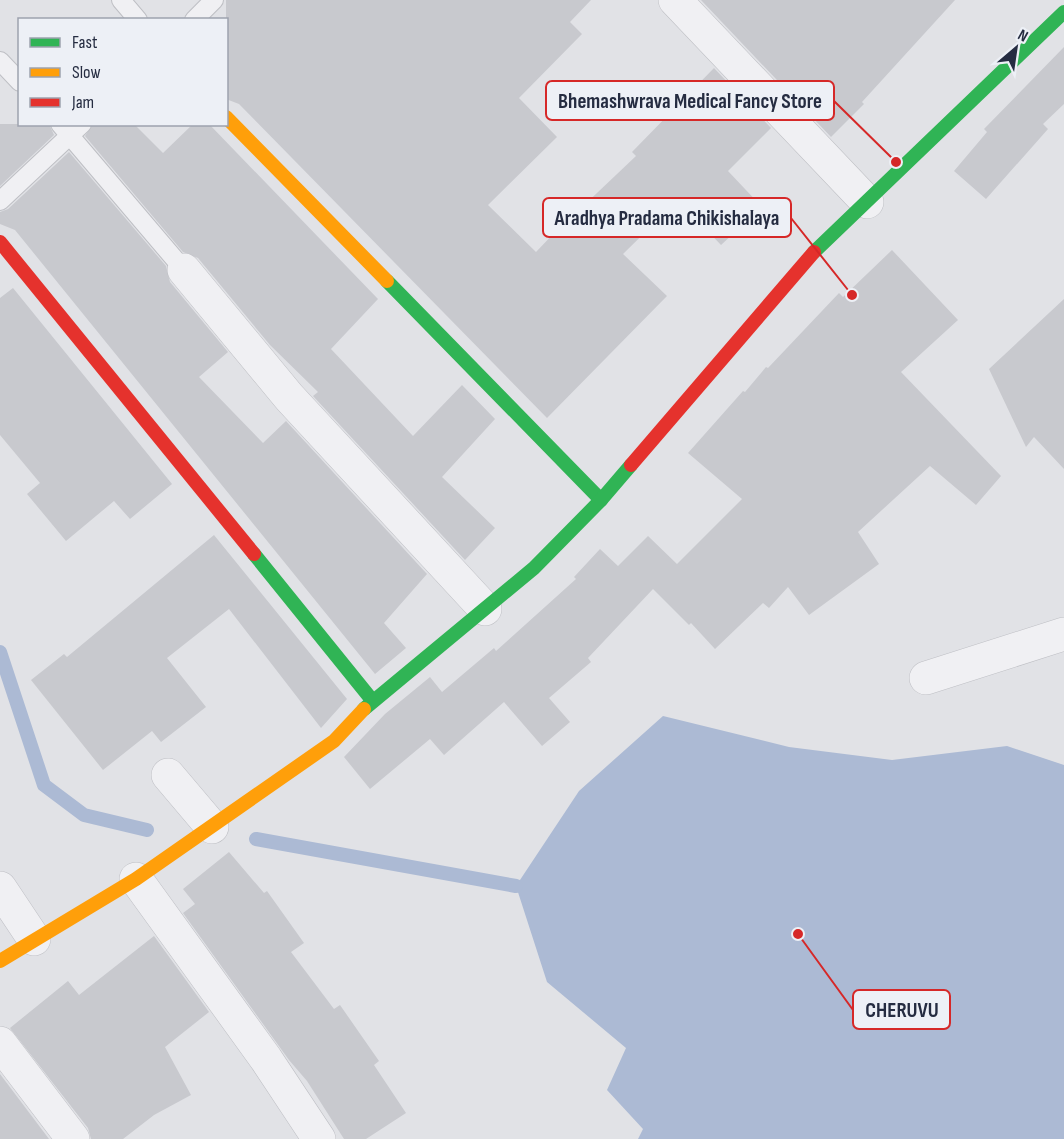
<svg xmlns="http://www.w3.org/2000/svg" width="1064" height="1139" font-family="'Sofia Sans Condensed',sans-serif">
<rect width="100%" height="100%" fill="#e1e2e6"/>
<polygon fill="#acbad4" points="663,716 789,747 892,760 1007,746 1064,765 1064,1139 638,1139 643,1129 607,1090 626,1048 547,982 516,886 579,791"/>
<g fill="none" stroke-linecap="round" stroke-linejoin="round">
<g stroke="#acbad4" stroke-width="14">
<polyline points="0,652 44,785 84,815 147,830"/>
<polyline points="256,839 516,886"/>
</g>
</g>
<g fill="#c8c9ce">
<polygon points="226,0 591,0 570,22 582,34 519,98 557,137 488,205 536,252 577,209 578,211 636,156 632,152 714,68 771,128 728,171 762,207 721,245 678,200 623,254 667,296 547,418 239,104 226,99"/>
<polygon points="701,0 955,0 862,102 864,104 831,137"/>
<polygon points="1064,47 1064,104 1043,124 1048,129 986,199 954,171 987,132 984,129"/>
<polygon points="0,124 49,124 54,135 0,186"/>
<polygon points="93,124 134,124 163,153 193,124 209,124 378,299 331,349 413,436 462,385 495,419 442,477 495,528 465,560 313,396 318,392 270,345 198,258 183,252 85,136"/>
<polygon points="69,152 166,266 170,282 228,352 199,377 263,443 286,421 427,574 384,623 406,648 375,674 15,230 0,224 0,212 8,209"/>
<polygon points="892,250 958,320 901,372 1001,476 976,505 930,466 858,532 879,564 809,615 788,587 769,608 763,603 715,649 691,623 689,625 653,589 588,658 591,662 549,698 570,722 542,746 504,702 444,755 430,739 370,789 344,757 385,714 430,677 442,692 494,648 496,651 576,579 574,577 600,549 618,566 648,536 677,564 742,499 688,453 743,391 745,392 766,367 768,368 839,293 843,297"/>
<polygon points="13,288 172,484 130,519 114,501 66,541 27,494 40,483 0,435 0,298"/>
<polygon points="1064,299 1064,469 1034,437 1026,447 989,369"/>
<polygon points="214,535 347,699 321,728 229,609 167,658 206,707 161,742 152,731 103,770 31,680 64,654 67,657"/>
<polygon points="229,852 264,893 267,891 304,943 291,952 334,1009 340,1005 379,1061 374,1065 406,1113 366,1139 344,1139 307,1081 289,1060 183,913 195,904 183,889"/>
<polygon points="154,936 209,1012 165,1047 191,1095 154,1115 123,1139 91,1139 88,1128 10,1028 68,981 79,995"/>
<polygon points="0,1074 49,1139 0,1139"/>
</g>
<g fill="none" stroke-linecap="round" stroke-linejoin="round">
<defs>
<g id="lane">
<polyline points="121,0 138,20"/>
<polyline points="194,20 214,0"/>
<polyline points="0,61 20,82"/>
<polyline points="60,124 184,270"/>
<polyline points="0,201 82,124"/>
</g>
<g id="street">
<polyline points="675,0 867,202"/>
<polyline points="184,270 289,397 485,609"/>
<polyline points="926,678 1064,634"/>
<polyline points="168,775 212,827"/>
<polyline points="136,879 266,1059 319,1139"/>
<polyline points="0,888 34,939"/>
<polyline points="0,1043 73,1139"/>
</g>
</defs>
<use href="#lane" stroke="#bebfc4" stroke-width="20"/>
<use href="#street" stroke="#bebfc4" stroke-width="34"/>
<use href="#lane" stroke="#f0f0f3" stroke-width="18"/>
<use href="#street" stroke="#f0f0f3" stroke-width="33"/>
<g stroke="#30b455" stroke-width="14">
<polyline points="814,252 1064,12"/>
<polyline points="387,281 601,500"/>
<polyline points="254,554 372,700"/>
<polyline points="364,709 534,568 601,500 631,465"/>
</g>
<g stroke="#ff9f0a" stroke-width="14">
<polyline points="226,117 387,281"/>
<polyline points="0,961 136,879 334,741 364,709"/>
</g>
<g stroke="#e5322d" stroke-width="14">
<polyline points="0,242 254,554"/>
<polyline points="631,465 814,252"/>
</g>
</g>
<path fill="none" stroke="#d62828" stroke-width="2" d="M896 162L834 101M852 295L791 218M798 934L853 1010"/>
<g fill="#d62828" stroke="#edf0f6" stroke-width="2">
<circle cx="896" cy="162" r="6"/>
<circle cx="852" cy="295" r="6"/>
<circle cx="798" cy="934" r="6"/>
</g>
<g fill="#edf0f6" stroke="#d62828" stroke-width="2">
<rect x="546" y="81" width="288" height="39" rx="6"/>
<rect x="543" y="198" width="248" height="39" rx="6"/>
<rect x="853" y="990" width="97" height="39" rx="6"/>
</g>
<g font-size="21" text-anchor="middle" font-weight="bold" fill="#252c41">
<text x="690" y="108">Bhemashwrava Medical Fancy Store</text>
<text x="667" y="225">Aradhya Pradama Chikishalaya</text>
<text x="902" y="1017">CHERUVU</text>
</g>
<rect x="18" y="18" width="210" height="108" fill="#edf0f6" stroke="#9da2ae" stroke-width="1.5"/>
<rect x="30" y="38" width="30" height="9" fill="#30b455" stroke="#9da2ae" stroke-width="1.5"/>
<text x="72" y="48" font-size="18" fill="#252c41">Fast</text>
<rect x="30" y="68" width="30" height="9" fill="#ff9f0a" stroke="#9da2ae" stroke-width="1.5"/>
<text x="72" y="78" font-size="18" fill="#252c41">Slow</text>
<rect x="30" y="98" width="30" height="9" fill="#e5322d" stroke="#9da2ae" stroke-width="1.5"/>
<text x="72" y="108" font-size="18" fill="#252c41">Jam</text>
<g transform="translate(1016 48) rotate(29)" stroke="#edf0f6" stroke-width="4.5" paint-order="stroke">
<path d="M0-4.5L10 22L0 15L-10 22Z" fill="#252c41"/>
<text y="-9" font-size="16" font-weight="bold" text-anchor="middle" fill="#252c41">N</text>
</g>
</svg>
